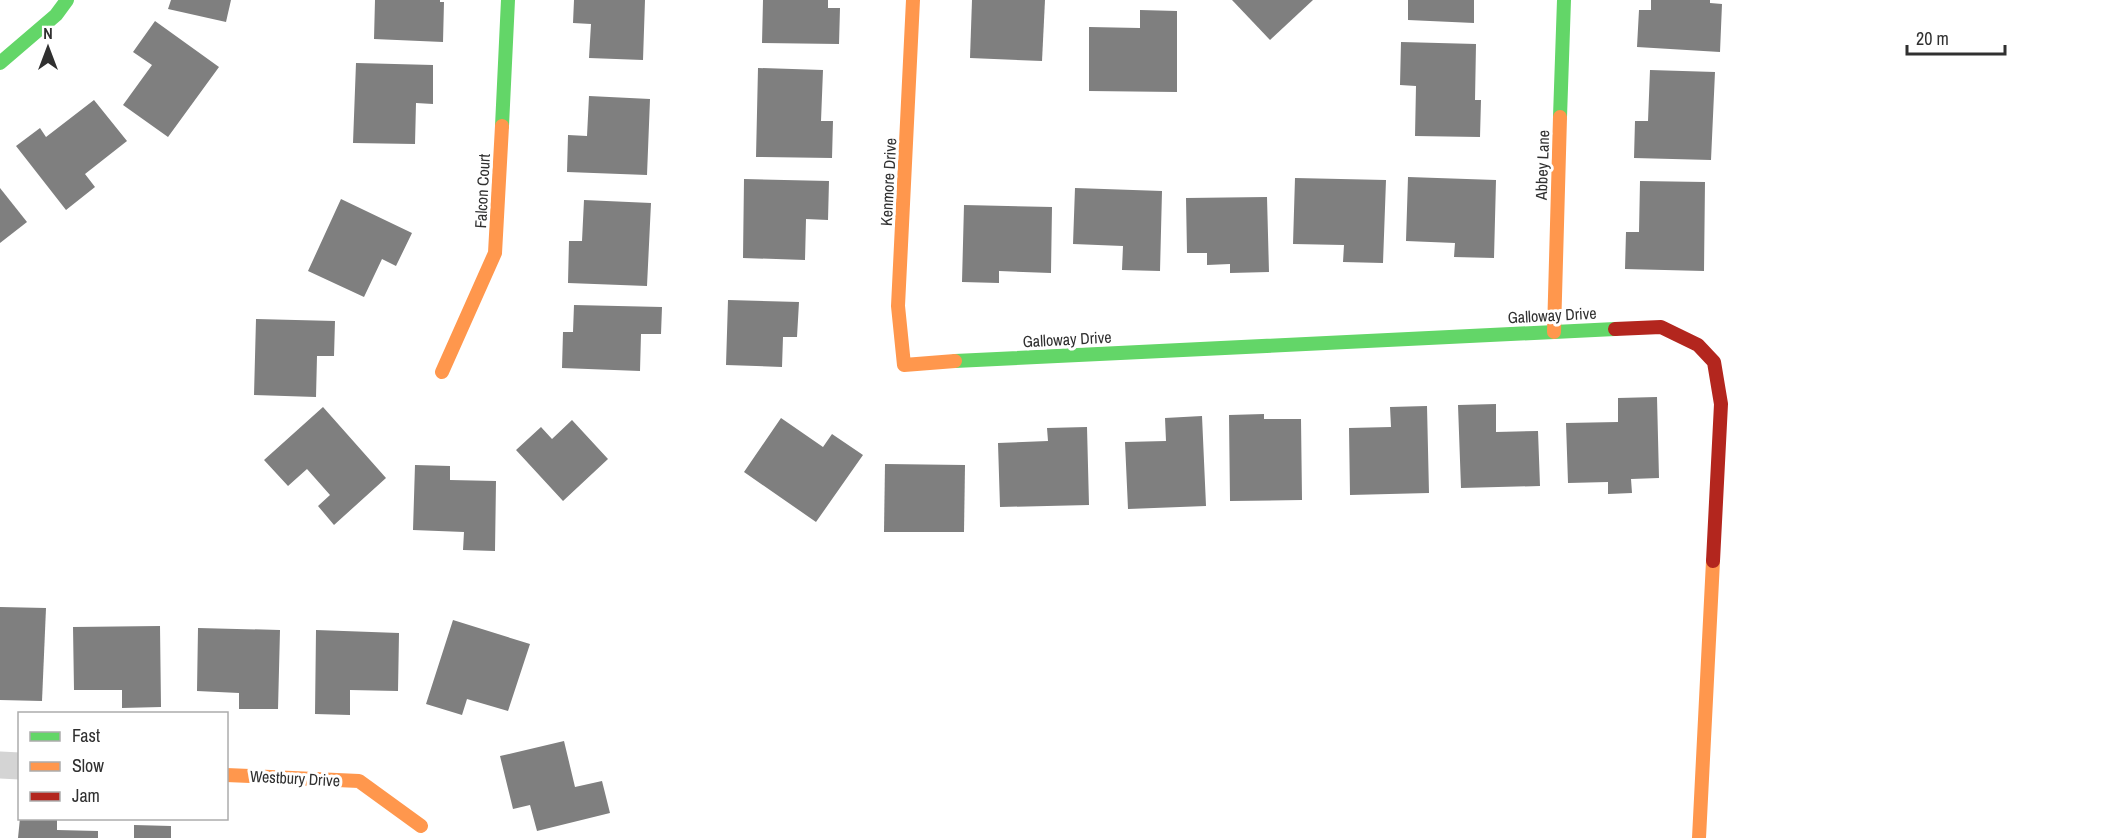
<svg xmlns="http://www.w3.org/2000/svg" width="2117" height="838" font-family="'Archivo Narrow',sans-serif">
<rect width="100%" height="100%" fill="#fff"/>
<g fill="#7f7f7f">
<polygon points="171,0 231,0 226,22 168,9"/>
<polygon points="375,0 440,0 440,2 444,2 443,42 374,39"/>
<polygon points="574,0 645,0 643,60 589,58 591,24 573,23"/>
<polygon points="763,0 828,0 828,8 840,8 839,44 762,43"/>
<polygon points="972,0 1045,0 1042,61 970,58"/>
<polygon points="1232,0 1313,0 1270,40"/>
<polygon points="1408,0 1474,0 1474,23 1408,20"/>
<polygon points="1651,0 1710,0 1710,3 1722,4 1720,52 1637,47 1639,10 1651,10"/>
<polygon points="1140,10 1177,11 1177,92 1089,91 1089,27 1140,28"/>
<polygon points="155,21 219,67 168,137 123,105 152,65 133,52"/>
<polygon points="1401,42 1476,44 1475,100 1481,100 1480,137 1415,136 1416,86 1400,85"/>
<polygon points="356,63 433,65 433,104 416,103 415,144 353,143"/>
<polygon points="758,68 823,70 821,121 833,121 832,158 756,157"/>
<polygon points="1650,70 1715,72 1711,160 1634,158 1635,121 1648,121"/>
<polygon points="589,96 650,99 647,175 567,172 568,135 587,136"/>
<polygon points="94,100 127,141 85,174 95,187 66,210 16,146 40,128 46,137"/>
<polygon points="1408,177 1496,180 1494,258 1454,257 1455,243 1406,241"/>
<polygon points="1295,178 1386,180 1383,263 1343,262 1344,245 1293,244"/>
<polygon points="744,179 829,181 828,220 806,219 805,260 743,258"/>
<polygon points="1640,181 1705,182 1704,271 1625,269 1626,232 1639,232"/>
<polygon points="0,188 27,222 0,243"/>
<polygon points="1075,188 1162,191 1160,271 1122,270 1123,246 1073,244"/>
<polygon points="1267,197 1269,272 1230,273 1230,264 1207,265 1207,253 1187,253 1186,198"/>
<polygon points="341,199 412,233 396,266 382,259 364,297 308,271"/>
<polygon points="584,200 651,203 647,286 568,283 569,241 582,241"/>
<polygon points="964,205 1052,207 1051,273 999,271 999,283 962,282"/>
<polygon points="728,300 799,302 797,337 783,337 782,367 726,365"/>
<polygon points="574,305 662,307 661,334 641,334 640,371 562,368 563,332 573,332"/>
<polygon points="256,319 335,321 334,356 317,356 316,397 254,395"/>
<polygon points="1657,397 1659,478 1631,479 1632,493 1608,494 1608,482 1568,483 1566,423 1618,422 1618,398"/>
<polygon points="1496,404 1496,432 1538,431 1540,486 1461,488 1458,405"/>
<polygon points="1427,406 1429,493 1350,495 1349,428 1391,427 1390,407"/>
<polygon points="323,407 386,478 334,525 318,506 330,495 307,469 288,486 264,460"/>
<polygon points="1264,414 1264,419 1301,419 1302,500 1230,501 1229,415"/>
<polygon points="1202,416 1206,506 1128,509 1125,442 1166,441 1165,418"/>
<polygon points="781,418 823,447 832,434 863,455 816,522 744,472"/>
<polygon points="572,420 608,459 563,501 516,450 541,427 552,439"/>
<polygon points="1087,427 1089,505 1000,507 998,443 1048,441 1047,428"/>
<polygon points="885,464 965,465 964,532 884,532"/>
<polygon points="415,465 450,466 450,480 496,481 495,551 463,550 464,532 413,530"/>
<polygon points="0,607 46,608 42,701 0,700"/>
<polygon points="453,620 530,644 508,711 467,699 462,715 426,704"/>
<polygon points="160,626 161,707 122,708 122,690 74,690 73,627"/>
<polygon points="198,628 280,630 278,709 239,709 239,693 197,691"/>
<polygon points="316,630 399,633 398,691 350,690 350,715 315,714"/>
<polygon points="564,741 575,787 602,781 610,813 537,831 530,805 513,809 500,756"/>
<polygon points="20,818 57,819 57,830 98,831 98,838 18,838"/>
<polygon points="134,825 171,826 171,838 134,838"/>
</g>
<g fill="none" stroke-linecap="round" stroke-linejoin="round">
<polyline stroke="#d4d4d4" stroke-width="27" points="0,765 20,766"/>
<g stroke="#63d668" stroke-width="14">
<polyline points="0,63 56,15 67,0"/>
<polyline points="1560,117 1564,0"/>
<polyline points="502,126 508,0"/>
<polyline points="955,361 1615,329"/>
</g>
<g stroke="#ff974d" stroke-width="14">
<polyline points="913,0 898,306 904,365 955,361"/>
<polyline points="1554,332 1560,117"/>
<polyline points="442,372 495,253 502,126"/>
<polyline points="226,775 359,781 421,826"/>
<polyline points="1699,838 1713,561"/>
</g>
<polyline stroke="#b3261e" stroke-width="14" points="1615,329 1661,327 1698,345 1714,362 1721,404 1713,561"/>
</g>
<g text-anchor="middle" stroke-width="6" stroke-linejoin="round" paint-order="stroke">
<g font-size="16" fill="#303030" stroke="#fff">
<text transform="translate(1542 165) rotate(-88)" y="6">Abbey Lane</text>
<text transform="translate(888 182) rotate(-87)" y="6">Kenmore Drive</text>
<text transform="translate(482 191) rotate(-87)" y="6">Falcon Court</text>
<text transform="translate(1552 315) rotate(-3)" y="6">Galloway Drive</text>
<text transform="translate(1067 339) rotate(-3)" y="6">Galloway Drive</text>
<text transform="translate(295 778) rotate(3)" y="6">Westbury Drive</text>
</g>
</g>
<rect x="18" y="712" width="210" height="108" fill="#ffffff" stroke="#acacac" stroke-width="1.5"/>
<rect x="30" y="732" width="30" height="9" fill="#63d668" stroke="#acacac" stroke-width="1.5"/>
<text x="72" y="742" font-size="18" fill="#303030">Fast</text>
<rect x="30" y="762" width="30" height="9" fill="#ff974d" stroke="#acacac" stroke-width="1.5"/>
<text x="72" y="772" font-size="18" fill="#303030">Slow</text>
<rect x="30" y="792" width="30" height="9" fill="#b3261e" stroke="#acacac" stroke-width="1.5"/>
<text x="72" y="802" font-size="18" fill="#303030">Jam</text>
<g transform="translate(48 48)" stroke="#ffffff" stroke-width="4.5" paint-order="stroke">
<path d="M0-4.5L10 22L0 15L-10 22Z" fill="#303030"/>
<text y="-9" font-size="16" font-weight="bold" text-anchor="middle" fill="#303030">N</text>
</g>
<path d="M1907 45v9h98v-9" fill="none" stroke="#303030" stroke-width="3"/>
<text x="1916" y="45" font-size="18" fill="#303030" stroke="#ffffff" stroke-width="4.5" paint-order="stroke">20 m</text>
</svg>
